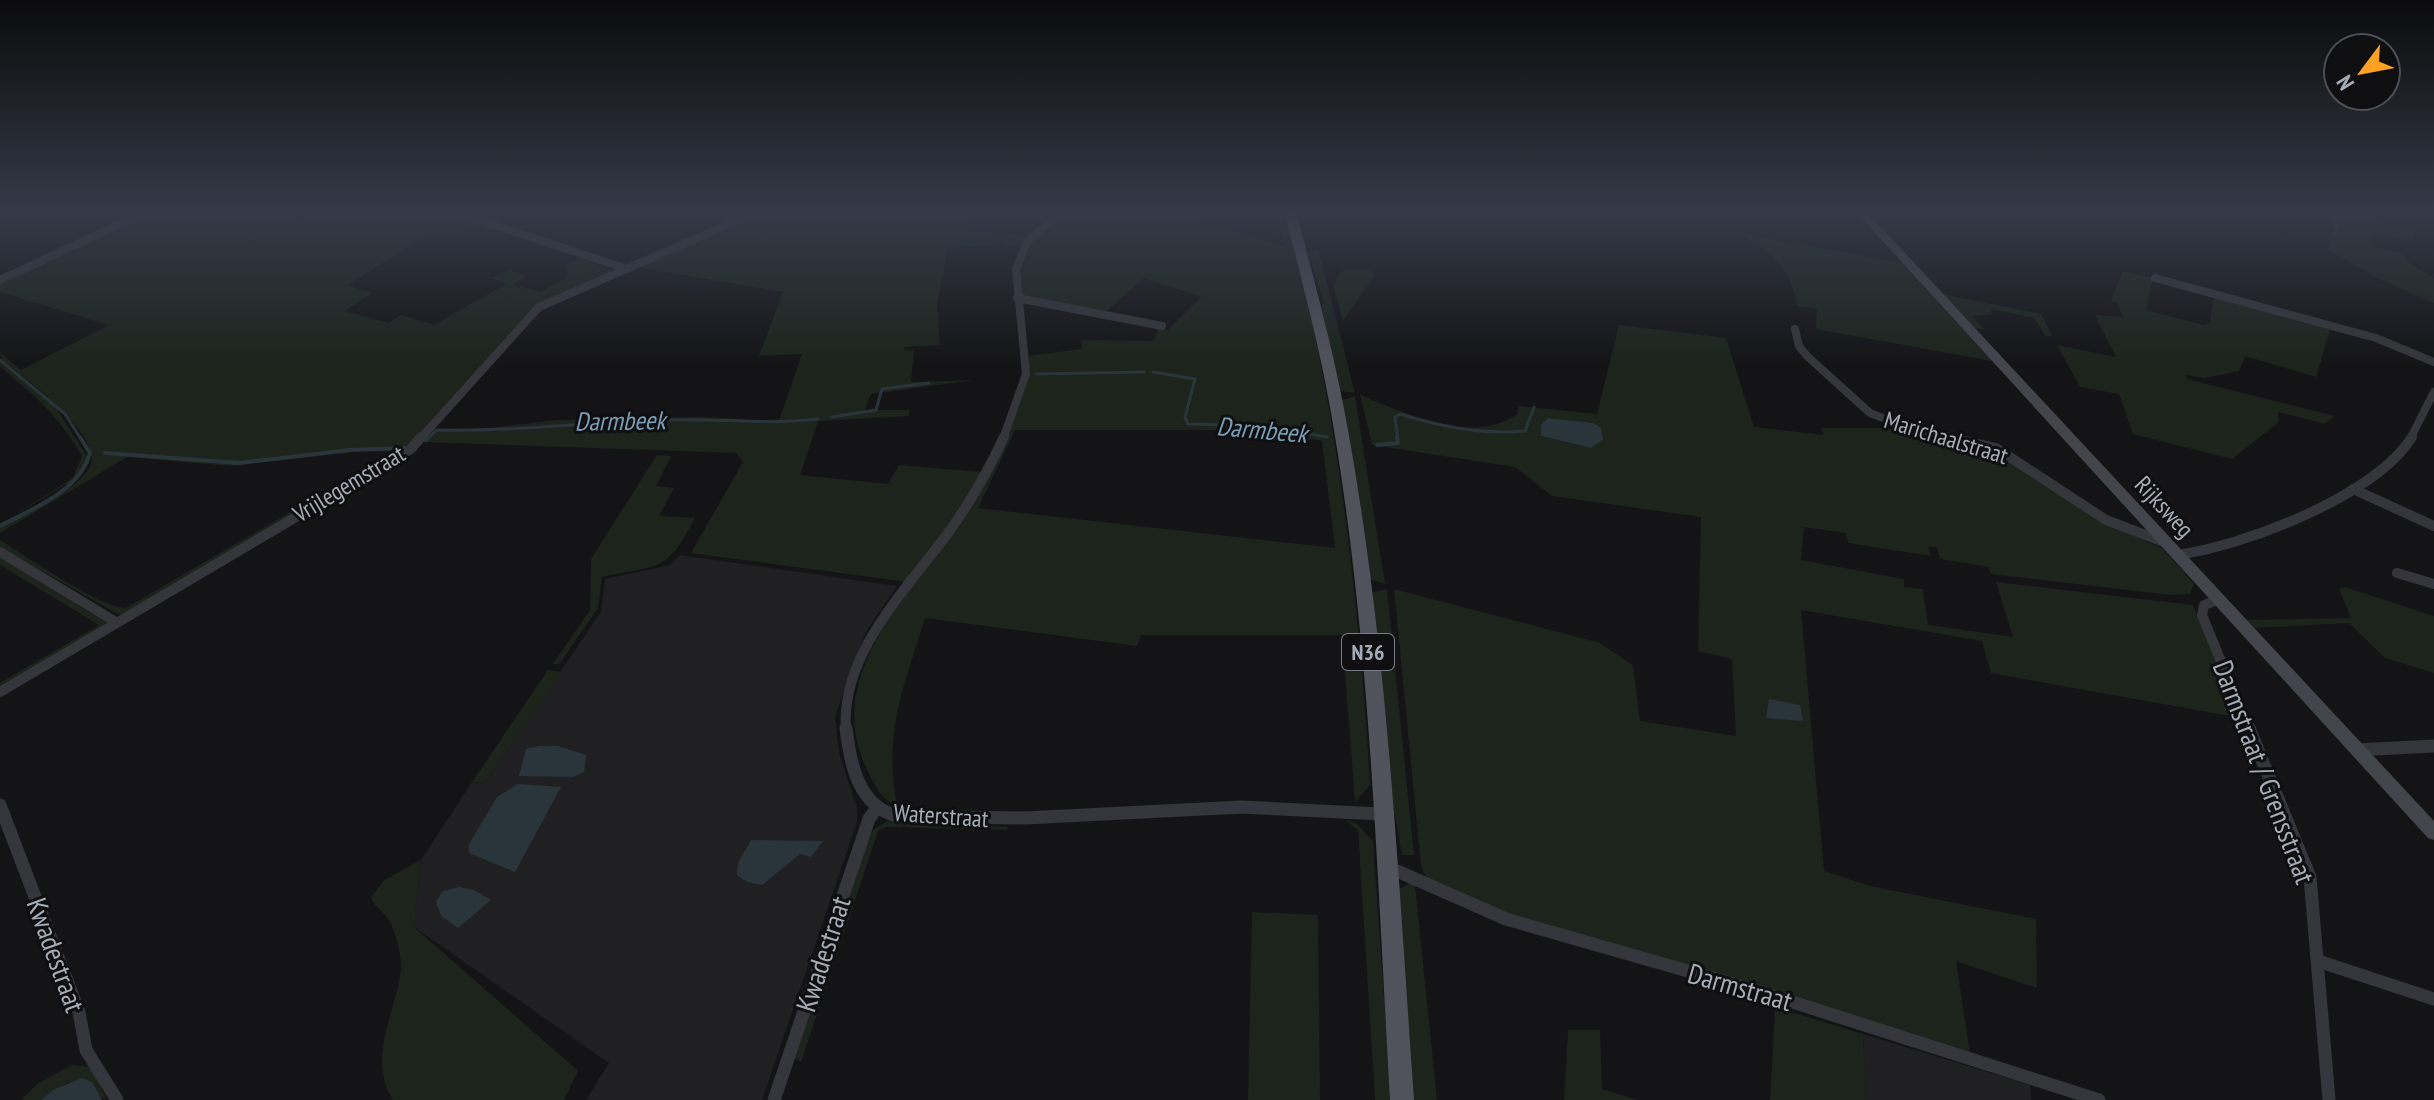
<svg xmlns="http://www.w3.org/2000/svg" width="2434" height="1100" font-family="'PT Sans Narrow',sans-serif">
<rect width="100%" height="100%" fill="#141416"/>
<g fill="#202023">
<polygon points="680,555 897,586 865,633 835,716 839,753 857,808 857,822 762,1100 586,1100 609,1063 414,927 421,860 472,782 485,783 601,612 605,579 670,565"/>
<polygon points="1863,1034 2030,1085 2031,1100 1866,1100"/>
</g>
<g fill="#1c241c" fill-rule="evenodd">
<path d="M 198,211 L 273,211 L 301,222 L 314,211 L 446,211 L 486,224 L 424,238 L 347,285 L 372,293 L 344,311 L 389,323 L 401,315 L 434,325 L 506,284 L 492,278 L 509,270 L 527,276 L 513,285 L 541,292 L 567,277 L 567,265 L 580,257 L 615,272 L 531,310 L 453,400 L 400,453 L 121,616 L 0,547 L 0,540 C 27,556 98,607 126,608 L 393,452 L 365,451 L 230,466 L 127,457 L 0,533 L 0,528 C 27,512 69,496 88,470 C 111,439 23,377 2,360 L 0,352 L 21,370 L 109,325 L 0,292 L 0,283 L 150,213 L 183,219 Z"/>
<polygon points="763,211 978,211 962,229 1029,236 1016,247 1005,247 1004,244 948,248 937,303 940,345 904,347 904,350 914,351 911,382 975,380 871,394 865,410 910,410 908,416 818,421 800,475 888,484 899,465 983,472 969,498 907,582 691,553 743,462 736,453 422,442 433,429 481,429 557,420 702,417 779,421 802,354 759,356 783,292 637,267"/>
<path d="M 1066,211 L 1180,211 L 1285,247 L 1276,211 L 1286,211 C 1336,396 1358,590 1370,785 L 1355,802 L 1342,635 L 1141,635 L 1137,646 L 925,618 C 904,687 883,732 897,806 C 879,798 873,782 865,765 C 818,665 937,566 981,488 C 1000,455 1015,394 1028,356 L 1082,349 L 1081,340 L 1153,341 L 1159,329 L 1168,330 L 1201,297 L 1144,278 L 1104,313 L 1020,296 C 1012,255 1033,234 1066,211 ZM 1015,430 L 1264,430 L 1322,441 L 1335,548 L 978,508 Z"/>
<polygon points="2333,211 2353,211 2415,230 2412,242 2371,233 2372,246 2402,253 2408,262 2434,279 2434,303 2381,280 2328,250"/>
<path d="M 1741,234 L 1900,262 L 1992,361 L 1816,329 L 1817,309 L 1797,306 C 1792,269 1772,253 1741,234 Z"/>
<polygon points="1318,249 1355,393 1340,391 1321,307 1324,302 1308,252"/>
<polygon points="1370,269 1375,276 1343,320 1333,286 1342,271"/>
<polygon points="2123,271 2153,278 2146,310 2203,325 2210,323 2214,293 2331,327 2316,377 2245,356 2239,371 2204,378 2186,375 2187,379 2335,416 2325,424 2278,412 2279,422 2232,459 2133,434 2119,394 2080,387 2057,345 2116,357 2095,315 2123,317 2117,303 2111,301"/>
<polygon points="1942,294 2041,314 2052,336 2046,336 2034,318 1991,309 1992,314 1973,316 1984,329 1974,329"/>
<path d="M 1619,325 L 1726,338 L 1754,427 L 1824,435 L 1821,428 L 1885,428 L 1998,452 L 2095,517 L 2163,549 L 2194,584 L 2190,594 L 2170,595 L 1991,574 L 1989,567 L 1940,559 L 1937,547 L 1928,547 L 1931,556 L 1848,543 L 1846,533 L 1804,527 L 1801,560 L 1904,579 L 1904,587 L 1923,589 L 1928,625 L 2013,637 L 1996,582 L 2193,605 L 2241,718 L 1991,673 L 1982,641 L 1801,610 L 1824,871 L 1870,886 L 2036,919 L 2037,988 L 1956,961 L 1970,1053 L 1490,908 L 1426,878 L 1421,866 L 1394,589 L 1600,643 L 1633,665 L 1640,721 L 1736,736 L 1732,659 L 1698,651 L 1701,517 L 1552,496 L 1515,467 L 1372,445 L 1360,395 C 1409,414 1470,446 1518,414 L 1518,406 L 1597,414 ZM 1549,418 L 1593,423 L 1591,448 L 1541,436 Z"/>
<path d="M 0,361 L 56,408 L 88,458 L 76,478 L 0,524 L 73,478 L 82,456 C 58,415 36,396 0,367 Z"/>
<polygon points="1355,396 1385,584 1369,579 1342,400"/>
<path d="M 657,455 L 671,456 L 656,486 L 674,488 L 659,516 L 695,518 C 665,575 660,564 602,577 L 598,608 L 559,664 L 553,664 L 590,610 L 591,559 Z"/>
<polygon points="0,557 107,623 0,689 0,683 99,625 0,565"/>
<polygon points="2345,587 2434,616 2434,673 2385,658 2349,623 2254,628 2247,620 2351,618 2339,589"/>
<polygon points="1387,589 1414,855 1402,855 1395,814 1389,812 1369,593"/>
<polygon points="548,670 561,672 485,783 472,782"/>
<polygon points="1345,820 1356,823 1373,841 1391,1100 1375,1100 1358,830"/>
<polygon points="888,821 1008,827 1007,830 886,827 878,831 801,1062 794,1058 861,851 873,830"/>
<path d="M 421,860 L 414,927 L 578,1071 L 564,1100 L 393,1100 C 366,1058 397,1011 401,968 C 402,957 395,930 389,920 C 384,911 374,908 371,897 L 384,880 Z"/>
<polygon points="1410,883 1415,885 1437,1100 1411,1100 1397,890"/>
<polygon points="1252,912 1318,915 1320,1100 1248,1100"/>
<polygon points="1775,1007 1863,1034 1866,1100 1770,1100"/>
<polygon points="1568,1030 1600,1030 1602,1089 1638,1100 1564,1100"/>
<polygon points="72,1065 91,1067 107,1100 68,1082 41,1100 21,1100 37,1084"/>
</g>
<g fill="#29353b">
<polygon points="1548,418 1593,423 1601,428 1603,439 1591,448 1541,436 1541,425"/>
<polygon points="1769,699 1800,705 1803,721 1766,718"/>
<polygon points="539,746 558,746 586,755 584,772 573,777 519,776 526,749"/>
<polygon points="518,784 561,787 515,872 469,853 469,844 497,797"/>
<polygon points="751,840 823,841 811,857 800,854 762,885 747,882 737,875 738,863"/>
<polygon points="459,887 474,890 491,900 458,928 441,916 436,901 443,891"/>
<polygon points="82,1078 92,1082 102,1100 41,1100 55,1089"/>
</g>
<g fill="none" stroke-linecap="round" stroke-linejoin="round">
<g stroke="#29353b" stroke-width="3">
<polyline points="2335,235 2337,211"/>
<polyline points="0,360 65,414 81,439"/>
<polyline points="1153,372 1195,379 1185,417 1188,424 1264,426 1327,437"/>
<polyline points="1036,374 1144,372"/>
<polyline points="832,417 876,410 882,389 929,383"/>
<path d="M 427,439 L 437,430 C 511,432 585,422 658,420 C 712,418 764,425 818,419"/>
<path d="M 1398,439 L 1395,417 L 1400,414 C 1441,427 1482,435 1525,431 L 1534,407"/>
</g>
<g stroke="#29353b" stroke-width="4">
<polyline points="426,440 429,437"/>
<polyline points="1377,445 1398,443 1397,437"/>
<polyline points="105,453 240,463 349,450 406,448"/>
<path d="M 0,526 C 32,509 80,491 90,453 L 80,437"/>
</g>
<g stroke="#35363b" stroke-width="8">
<polyline points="452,211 627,269"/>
<polyline points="2155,278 2376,338 2434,362"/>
<polyline points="0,280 148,211"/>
<polyline points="1017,298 1162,326"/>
<polyline points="1795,329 1799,346 1807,356 1870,413 1914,430 1957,439"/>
<polyline points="420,439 539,307 759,211"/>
<polyline points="1003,439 1026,374 1016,268 1028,241 1062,211"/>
<polyline points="2410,439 2434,392"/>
</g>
<g stroke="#35363b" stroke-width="10">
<polyline points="1948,437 1996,448 2106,520 2164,542"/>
<polyline points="2353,489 2434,526"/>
<polyline points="0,552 116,622"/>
<path d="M 2177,555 C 2244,546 2375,496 2412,437"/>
<polyline points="2397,573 2434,584"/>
<polyline points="2218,600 2204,605 2202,615 2249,730"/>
<polyline points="0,692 411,449 421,437"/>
<path d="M 846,730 C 840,654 907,589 948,533 C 970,503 988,471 1004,437"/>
</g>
<g stroke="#35363b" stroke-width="13">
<path d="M 846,728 C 850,763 858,806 897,816 L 1025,818 L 1242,807 L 1381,814"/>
<polyline points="2249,728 2310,877 2329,1100"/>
<polyline points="2356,750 2434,746"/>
<polyline points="0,805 79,1012 86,1050 117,1100"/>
<polyline points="1388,867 1506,919 1758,991 2099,1100"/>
<polyline points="2318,961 2434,999"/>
<polyline points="774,1100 869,819 876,809"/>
</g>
<polygon fill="#42454c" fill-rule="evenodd" points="1855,211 1866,211 2434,821 2434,840 2428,838"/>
<path fill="#50535b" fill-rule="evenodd" d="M 1284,211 L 1296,211 C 1315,284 1335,356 1348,430 C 1388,651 1398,876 1414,1100 L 1390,1100 C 1377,876 1371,651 1334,430 C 1322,356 1303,284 1284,211 Z"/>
</g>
<linearGradient id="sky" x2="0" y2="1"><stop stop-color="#0b0b0c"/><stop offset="0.58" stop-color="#343a47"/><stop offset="1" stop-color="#343a47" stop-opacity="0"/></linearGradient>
<rect width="2434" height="365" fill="url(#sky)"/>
<g text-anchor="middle" stroke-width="6" stroke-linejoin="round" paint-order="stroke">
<rect fill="#0f0f11" stroke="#777d86" stroke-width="2" x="1342" y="634" width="52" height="36" rx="6"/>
<g font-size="22" font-weight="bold" fill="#a4acb8">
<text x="1368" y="660">N36</text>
</g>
<g font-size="24" fill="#a4acb8" stroke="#0f0f11">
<text transform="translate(1946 438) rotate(17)" y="8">Marichaalstraat</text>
<text transform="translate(349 484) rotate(-31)" y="8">Vrijlegemstraat</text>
<text transform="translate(2164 507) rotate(47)" y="8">Rijksweg</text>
<text transform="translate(941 816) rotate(4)" y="8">Waterstraat</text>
</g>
<g font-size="26" font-style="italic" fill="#789eb6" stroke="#0f0f11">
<text transform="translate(620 421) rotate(-1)" y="9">Darmbeek</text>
<text transform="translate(1262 430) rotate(5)" y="9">Darmbeek</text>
</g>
<g font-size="28" fill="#a4acb8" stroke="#0f0f11">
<text transform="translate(2264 772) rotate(69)" y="10">Darmstraat / Grensstraat</text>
<text transform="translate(823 954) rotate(-72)" y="10">Kwadestraat</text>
<text transform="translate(56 955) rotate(70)" y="10">Kwadestraat</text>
<text transform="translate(1740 987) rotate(16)" y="10">Darmstraat</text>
</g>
</g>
<g transform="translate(2362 72) rotate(238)"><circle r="38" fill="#0f0f11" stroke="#4b4e54" stroke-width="2"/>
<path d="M0-6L14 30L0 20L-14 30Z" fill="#ffa223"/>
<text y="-12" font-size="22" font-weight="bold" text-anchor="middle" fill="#a4acb8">N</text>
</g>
</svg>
